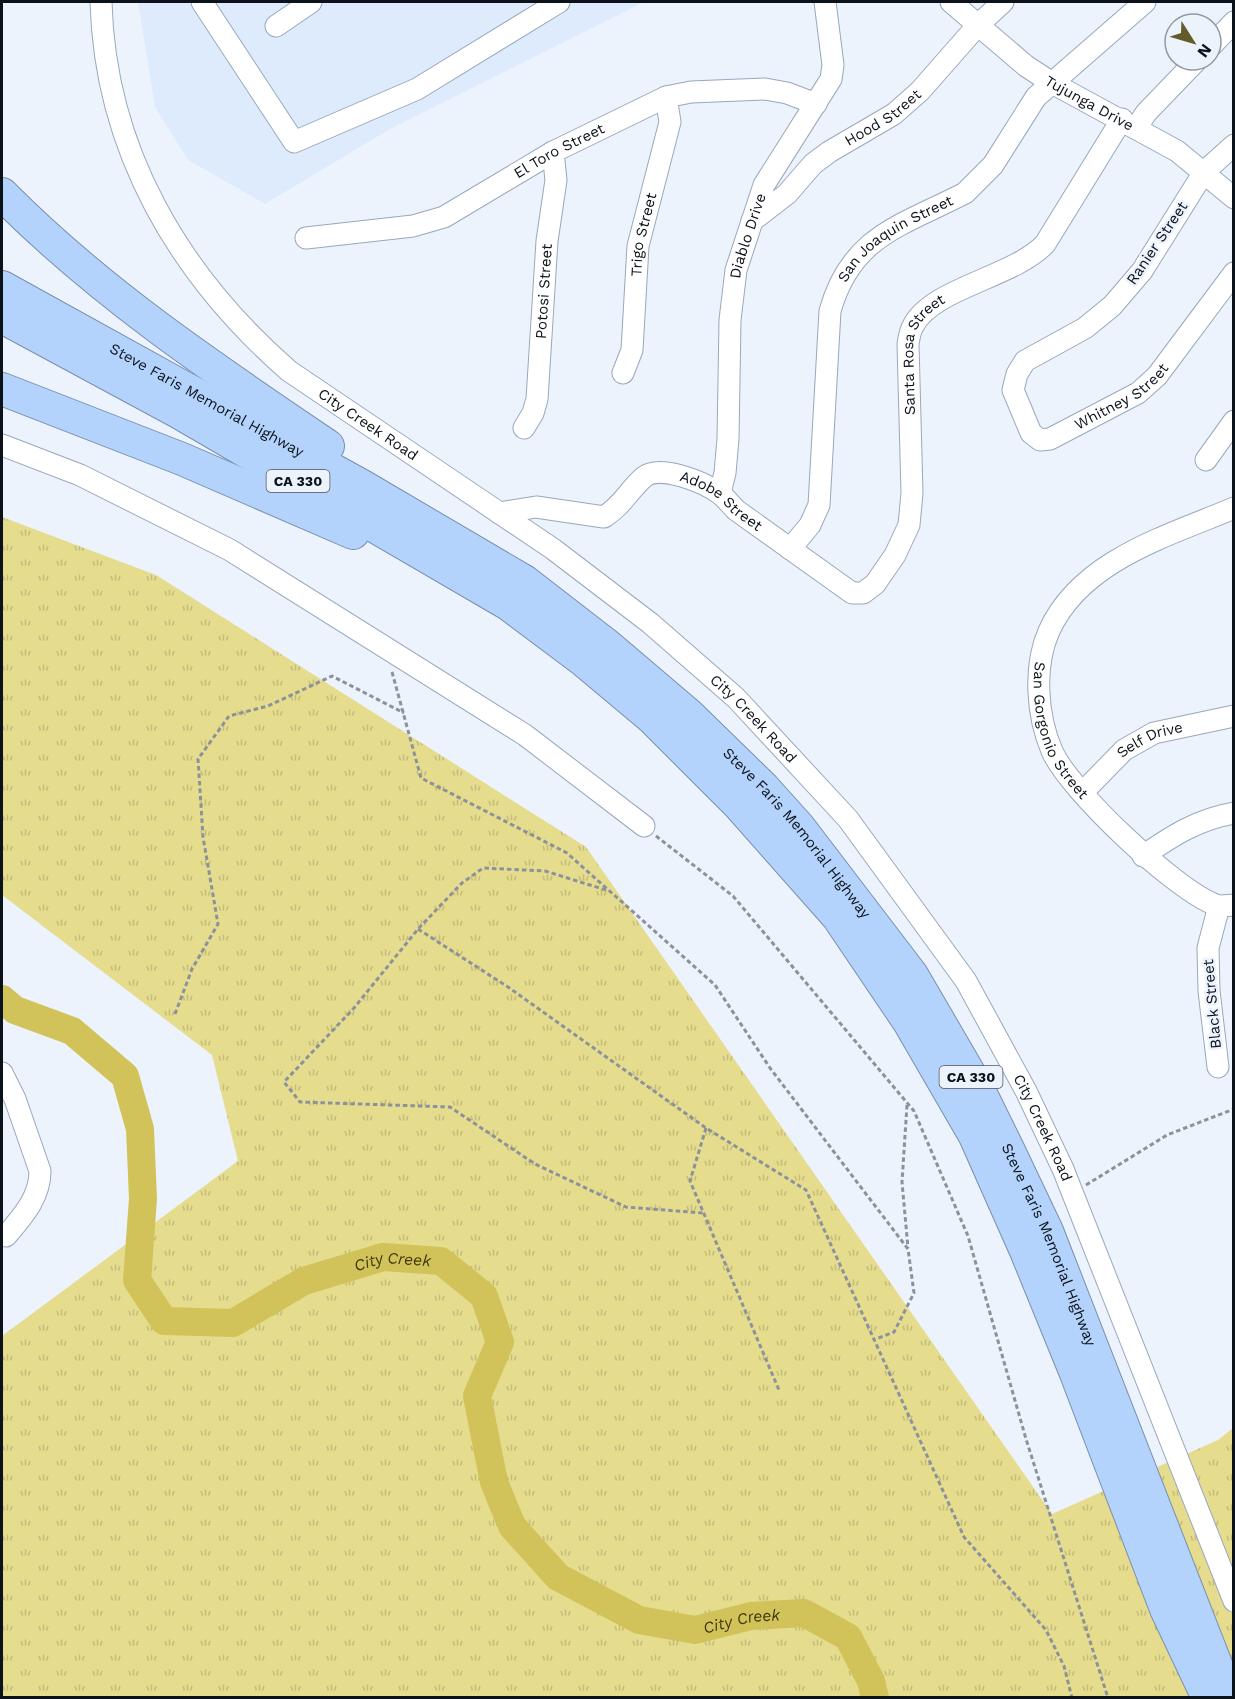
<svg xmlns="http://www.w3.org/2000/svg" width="1235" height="1699" font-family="'Work Sans',sans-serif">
<defs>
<pattern id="grass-tufts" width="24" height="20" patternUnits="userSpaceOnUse" patternTransform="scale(1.5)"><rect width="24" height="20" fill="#e6dc8e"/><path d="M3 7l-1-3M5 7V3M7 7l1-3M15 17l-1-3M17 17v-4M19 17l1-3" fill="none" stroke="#c4bc7a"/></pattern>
</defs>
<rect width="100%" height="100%" fill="#ecf3fd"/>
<polygon fill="#deebfd" points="138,2 644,2 390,129 265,204 188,160 155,107"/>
<polygon fill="url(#grass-tufts)" points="2,517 156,575 586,847 1052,1514 1218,1440 1233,1428 1233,1697 2,1697 2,1336 238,1161 212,1055 2,895"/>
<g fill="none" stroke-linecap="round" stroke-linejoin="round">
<path stroke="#d1c35a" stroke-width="28" id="s1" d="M 2,999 L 15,1010 L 72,1031 L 125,1076 L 140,1129 L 143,1199 L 137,1280 L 164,1321 L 233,1323 L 304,1281 L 383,1257 L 441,1261 L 484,1296 L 500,1342 L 477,1396 L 494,1482 L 512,1526 L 558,1577 L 639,1620 L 695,1630 L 751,1616 L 804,1613 L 848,1637 L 871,1681 L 875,1698"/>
<defs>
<g id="minor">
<path id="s2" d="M 101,2 C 105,150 179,275 289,371 L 553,549 L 650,623 L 736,698 L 848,819 L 966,981 L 1026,1091 L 1063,1169 L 1234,1601"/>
<polyline points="202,2 294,142 417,89 559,2"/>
<path id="s3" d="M 951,2 L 1026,66 L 1052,83 L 1177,151 L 1234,198"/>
<polyline points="276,26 311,2"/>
<polyline points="1211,46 1234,22"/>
<polyline points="1137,127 1146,113 1197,60"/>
<path id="s4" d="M 1234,145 L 1204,172 L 1142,271 L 1112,306 L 1085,328 L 1025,361 L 1017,374 L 1013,390 L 1031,433 L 1040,440 L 1050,439 L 1138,393 L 1157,376 L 1234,273"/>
<path id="s5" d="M 752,221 L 787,194 L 813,164 L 829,152 L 894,114 L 920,91 L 978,25 L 1003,2"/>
<path id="s6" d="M 306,238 L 413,226 L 444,217 L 553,152 L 666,97 L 691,92 L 765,89 L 787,93 L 816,104"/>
<path id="s7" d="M 623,373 L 632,350 L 638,246 L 670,122 L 666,97"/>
<path id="s8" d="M 524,428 L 533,413 L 537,399 L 547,241 L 556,180 L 553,152"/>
<polyline points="2,445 80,475 230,550 525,735 644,826"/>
<polyline points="1206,460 1234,421"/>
<path id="s9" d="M 720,493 L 725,473 L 728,439 L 730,320 L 736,270 L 764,185 L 831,79 L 833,65 L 825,2"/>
<path id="s10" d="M 1234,508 C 1168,536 1081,560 1049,631 C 1033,667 1037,716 1052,751 C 1069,790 1175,890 1216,905 C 1221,907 1228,905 1234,905"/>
<path id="s11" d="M 499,513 L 536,507 L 604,517 C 624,504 628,491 644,477 C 660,464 703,482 719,493 C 725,497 730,504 736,510 L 852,593 L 863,593 L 875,584 L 895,555 L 909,525 L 912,493 L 908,344 C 909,338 910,331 913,326 C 932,288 1012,278 1045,244 L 1122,119"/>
<path id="s12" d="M 790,549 L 810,525 L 819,505 L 830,311 C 851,236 901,226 965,193 L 993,165 L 1036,97 L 1145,2"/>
<path id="s13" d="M 1083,792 L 1124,750 L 1154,733 L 1234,716"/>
<path d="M 1143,856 C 1172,836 1198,819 1234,813"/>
<polyline points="1218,1067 1209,991 1208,948 1219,906"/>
<path d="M 2,1073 L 15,1099 L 40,1171 C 40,1198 22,1217 6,1236"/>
</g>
<g id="highway">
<path d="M 2,194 C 99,292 214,369 328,446"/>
<path id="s14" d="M 2,287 L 364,487 L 524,581 L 608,646 L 689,715 L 764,788 L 799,827 L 912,975 L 979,1090 L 1009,1151 L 1047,1231 L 1229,1698"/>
<polyline points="2,317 180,413 508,604 584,661 652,718 738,804 838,917 909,1022 975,1136 1026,1251 1075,1371 1166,1609 1208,1698"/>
<polyline points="2,389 182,459 353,533"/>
</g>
</defs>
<use href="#minor" stroke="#98a8bd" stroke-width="23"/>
<use href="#highway" stroke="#798fad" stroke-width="34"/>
<g stroke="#8c929b" stroke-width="3" stroke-dasharray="4.5 3" stroke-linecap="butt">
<polyline points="392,672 421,778 567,853 715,985 770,1068 908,1249 914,1293 894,1332 876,1339"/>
<polyline points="656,836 733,896 914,1111 968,1236 1026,1439 1108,1698"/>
<polyline points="606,890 545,871 483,868 462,883 418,929 354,1008 284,1082 300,1102 450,1107 535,1164 626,1207 703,1213"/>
<polyline points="418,929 508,987 706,1128 806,1190 964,1537 1046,1630 1064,1666 1072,1698"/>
<polyline points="175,1014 192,969 218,924 203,837 198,759 229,716 268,706 332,676 404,713"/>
<polyline points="907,1105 902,1182 908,1248"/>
<polyline points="706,1128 690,1181 779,1390"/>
<polyline points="1086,1185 1167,1135 1234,1109"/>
</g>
<use href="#minor" stroke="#fff" stroke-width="21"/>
<use href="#highway" stroke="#b4d3fc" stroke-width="32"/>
</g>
<g text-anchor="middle" stroke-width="5" stroke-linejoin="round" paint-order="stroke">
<g fill="#ecf3fd" stroke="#4f565d" stroke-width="1.5">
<rect x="266.5" y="470" width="63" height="22" rx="4.5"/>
<rect x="939.5" y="1066" width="63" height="22" rx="4.5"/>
</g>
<g font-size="14" font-weight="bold" fill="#0c1219">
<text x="298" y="486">CA 330</text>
<text x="971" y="1082">CA 330</text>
</g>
<g font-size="15" fill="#0c1219" stroke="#ecf3fd">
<text dy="5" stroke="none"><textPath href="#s3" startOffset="172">Tujunga Drive</textPath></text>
<text dy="5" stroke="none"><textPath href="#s5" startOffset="168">Hood Street</textPath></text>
<text dy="5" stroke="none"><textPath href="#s6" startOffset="273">El Toro Street</textPath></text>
<text dy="5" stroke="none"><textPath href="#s7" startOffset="141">Trigo Street</textPath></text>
<text dy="5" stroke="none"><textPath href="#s9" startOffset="260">Diablo Drive</textPath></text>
<text dy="5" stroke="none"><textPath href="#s12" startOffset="350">San Joaquin Street</textPath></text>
<text transform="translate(1157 243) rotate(-56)" y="5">Ranier Street</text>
<text dy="5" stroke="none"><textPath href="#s8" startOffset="140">Potosi Street</textPath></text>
<text dy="5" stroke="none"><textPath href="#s11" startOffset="680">Santa Rosa Street</textPath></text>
<text dy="5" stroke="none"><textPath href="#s4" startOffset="490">Whitney Street</textPath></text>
<text dy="5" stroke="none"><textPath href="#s14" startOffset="234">Steve Faris Memorial Highway</textPath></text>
<text dy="5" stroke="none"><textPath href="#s2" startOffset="522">City Creek Road</textPath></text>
<text dy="5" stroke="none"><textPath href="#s11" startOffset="249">Adobe Street</textPath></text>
<text dy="5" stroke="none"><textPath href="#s2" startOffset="1008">City Creek Road</textPath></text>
<text dy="5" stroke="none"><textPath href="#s10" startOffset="334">San Gorgonio Street</textPath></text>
<text dy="5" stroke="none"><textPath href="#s13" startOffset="87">Self Drive</textPath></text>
<text dy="5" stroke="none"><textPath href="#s14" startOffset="972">Steve Faris Memorial Highway</textPath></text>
<text transform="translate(1212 1004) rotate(-95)" y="5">Black Street</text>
<text dy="5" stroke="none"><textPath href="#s2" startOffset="1512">City Creek Road</textPath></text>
<text dy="5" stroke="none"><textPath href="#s14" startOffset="1458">Steve Faris Memorial Highway</textPath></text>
</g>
<g font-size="16" font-style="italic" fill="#3e380b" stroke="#ecf3fd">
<text dy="6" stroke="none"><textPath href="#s1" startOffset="646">City Creek</textPath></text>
<text dy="6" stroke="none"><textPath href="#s1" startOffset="1258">City Creek</textPath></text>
</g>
</g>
<rect width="1235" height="1699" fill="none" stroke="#0c1219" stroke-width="6"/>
<g transform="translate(1193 42) rotate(127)"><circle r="28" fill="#ecf3fd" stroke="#9299a2" stroke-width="1.5"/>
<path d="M0-4.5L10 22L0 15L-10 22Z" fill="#635c28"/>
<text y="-9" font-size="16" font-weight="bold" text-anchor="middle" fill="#0c1219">N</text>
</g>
</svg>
